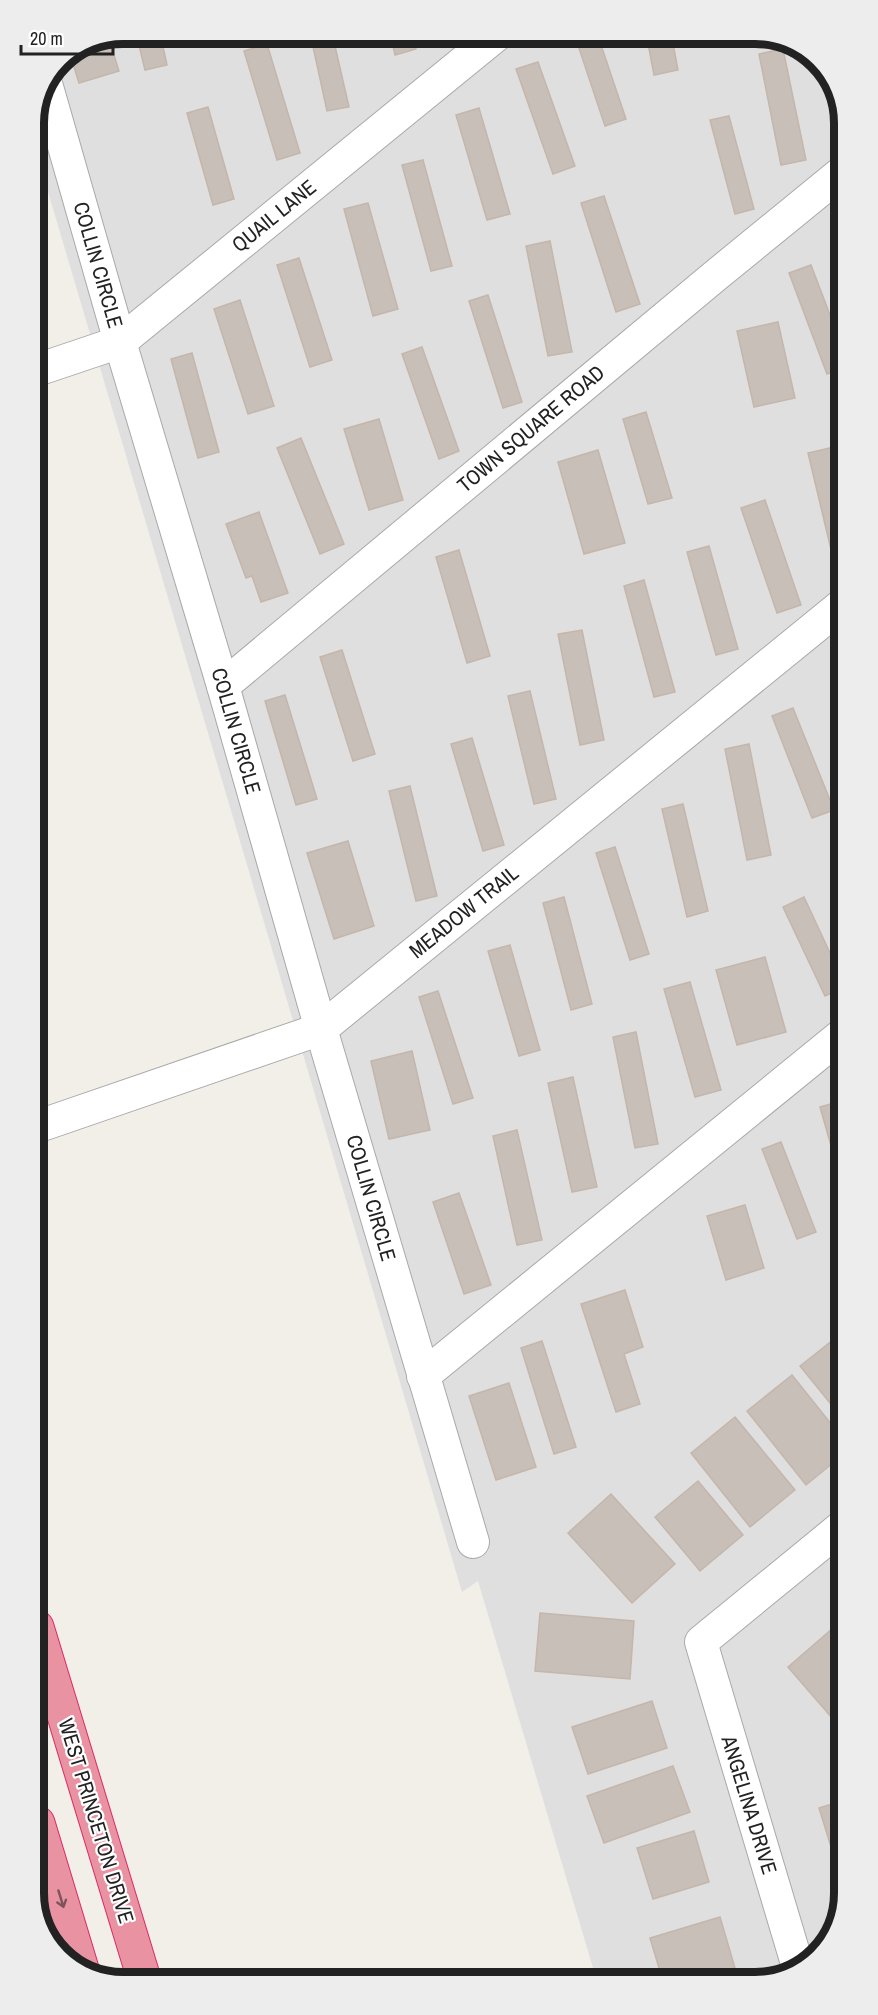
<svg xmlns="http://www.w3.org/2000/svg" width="878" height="2015" font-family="'Archivo Narrow',sans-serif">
<rect width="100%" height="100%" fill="#f2efe9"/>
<polygon fill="#e0dfdf" points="123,33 762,33 810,52 840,93 845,1893 830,1942 785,1977 596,1978 478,1581 462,1592 33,141 33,117 59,59"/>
<g fill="#c7bfb8" stroke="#c4b6ab" stroke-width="1.5">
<polygon points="136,33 160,33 167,65 145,70"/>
<polygon points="310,33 332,33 349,107 327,111"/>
<polygon points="390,33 412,33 416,49 395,55"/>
<polygon points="574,33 597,33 626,119 605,126"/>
<polygon points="646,33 671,33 678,70 654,75"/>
<polygon points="109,39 119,71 79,83 70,54"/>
<polygon points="267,44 300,153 277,160 244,51"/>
<polygon points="783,49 806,160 781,165 759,54"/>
<polygon points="538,62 575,166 553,174 516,69"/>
<polygon points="832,83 840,93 840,116 839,117"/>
<polygon points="208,107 234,199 213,205 187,113"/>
<polygon points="479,108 510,214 487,220 456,115"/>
<polygon points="729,116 754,209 735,214 710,120"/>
<polygon points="423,160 452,266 431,271 402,165"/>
<polygon points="604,196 640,304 616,312 581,203"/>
<polygon points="368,203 398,309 373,316 344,209"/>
<polygon points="550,241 572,352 548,356 526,246"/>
<polygon points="299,258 332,360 310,367 277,265"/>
<polygon points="811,265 841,344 841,369 827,374 789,273"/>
<polygon points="488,295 522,402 503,408 469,301"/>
<polygon points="240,300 274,406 248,414 214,309"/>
<polygon points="778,322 795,398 754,407 737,331"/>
<polygon points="422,347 459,451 439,459 402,354"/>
<polygon points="192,353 219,452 198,458 171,359"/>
<polygon points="646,412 672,498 648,504 623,419"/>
<polygon points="379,419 403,500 369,510 344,429"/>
<polygon points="301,438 344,544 320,554 277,448"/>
<polygon points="830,448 841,494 841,560 834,562 808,453"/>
<polygon points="598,450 625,543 584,554 558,462"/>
<polygon points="765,500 801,605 777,613 741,508"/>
<polygon points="259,512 288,593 261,602 252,576 246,578 226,524"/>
<polygon points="709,546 738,649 716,655 687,552"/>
<polygon points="459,550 490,656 467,663 436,557"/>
<polygon points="644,580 675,692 654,697 624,586"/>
<polygon points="582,630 604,740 580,745 558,634"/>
<polygon points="342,650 375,754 353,761 320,657"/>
<polygon points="530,691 556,799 534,804 508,696"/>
<polygon points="285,695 317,799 296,805 265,701"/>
<polygon points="793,708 834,810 812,818 772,716"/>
<polygon points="472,738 504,845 483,851 451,744"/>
<polygon points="749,744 771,855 747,860 725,749"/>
<polygon points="410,786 437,896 416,901 389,791"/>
<polygon points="683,804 708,911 687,917 662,809"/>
<polygon points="348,841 374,926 334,939 307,853"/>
<polygon points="615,847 649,954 630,960 596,853"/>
<polygon points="842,851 842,870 835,854"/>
<polygon points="564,897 592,1004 571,1010 543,903"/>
<polygon points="804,897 843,981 843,988 825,996 783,907"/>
<polygon points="510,945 540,1050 519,1056 488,951"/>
<polygon points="765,957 786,1032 737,1045 716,970"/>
<polygon points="690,982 721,1090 695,1097 664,989"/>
<polygon points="438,991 473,1098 453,1104 419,997"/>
<polygon points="636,1032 658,1144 635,1148 613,1037"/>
<polygon points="412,1051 430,1130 389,1139 371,1061"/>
<polygon points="573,1077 597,1187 572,1192 548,1083"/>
<polygon points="841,1101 843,1108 843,1188 820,1107"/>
<polygon points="517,1130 542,1240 517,1245 493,1136"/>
<polygon points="781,1142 816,1232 797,1239 762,1149"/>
<polygon points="459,1193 491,1285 464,1294 433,1202"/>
<polygon points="745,1205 764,1268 726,1280 707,1216"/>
<polygon points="625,1290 643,1347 624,1354 640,1404 616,1412 581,1304"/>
<polygon points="843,1332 844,1420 800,1366"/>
<polygon points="542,1341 576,1447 554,1454 521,1348"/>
<polygon points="792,1375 844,1440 844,1454 806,1485 747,1411"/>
<polygon points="509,1383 536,1467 496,1480 469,1396"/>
<polygon points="735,1417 795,1490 750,1527 691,1453"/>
<polygon points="698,1481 743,1535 700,1571 655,1517"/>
<polygon points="611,1494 675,1564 632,1603 568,1533"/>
<polygon points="540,1613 634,1621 630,1679 535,1671"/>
<polygon points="833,1628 844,1641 845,1733 788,1667"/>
<polygon points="652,1701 667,1748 588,1774 572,1727"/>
<polygon points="673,1766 690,1812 604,1843 587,1796"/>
<polygon points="845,1800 845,1860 836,1863 819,1808"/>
<polygon points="694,1831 709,1882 653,1899 637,1848"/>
<polygon points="845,1872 845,1893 844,1896 837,1875"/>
<polygon points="720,1917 735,1968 701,1978 662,1978 650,1938"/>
</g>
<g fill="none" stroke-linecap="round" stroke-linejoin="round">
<defs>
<g id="street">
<polyline points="47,87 120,342 223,686 321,1029 473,1542"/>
<polyline points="34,371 120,342 499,33"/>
<polyline points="223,686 715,276 840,174"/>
<polyline points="36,1127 321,1029 842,605"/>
<polyline points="423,1376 843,1034"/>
<polyline points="798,1967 701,1642 844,1525"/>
</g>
<g id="highway">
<polyline points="37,1627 145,1982"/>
<polyline points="38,1823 82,1969"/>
</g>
</defs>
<use href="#street" stroke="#a9a9a9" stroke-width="34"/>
<use href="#highway" stroke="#dc2a67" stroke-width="35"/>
<use href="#street" stroke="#fff" stroke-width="32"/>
<use href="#highway" stroke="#e892a2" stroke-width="33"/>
</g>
<defs><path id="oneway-shaft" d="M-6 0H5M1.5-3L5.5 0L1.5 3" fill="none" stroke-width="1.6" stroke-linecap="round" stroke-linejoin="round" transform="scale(1.5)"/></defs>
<use stroke="#7b545c" href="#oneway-shaft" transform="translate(61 1899) rotate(73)"/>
<g text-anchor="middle" stroke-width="4.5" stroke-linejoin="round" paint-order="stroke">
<g font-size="21" fill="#222" stroke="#fff">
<text transform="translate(274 216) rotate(-39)" y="7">QUAIL LANE</text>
<text transform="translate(98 265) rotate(74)" y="7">COLLIN CIRCLE</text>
<text transform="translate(531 429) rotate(-40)" y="7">TOWN SQUARE ROAD</text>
<text transform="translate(236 731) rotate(74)" y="7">COLLIN CIRCLE</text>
<text transform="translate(464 912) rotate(-39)" y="7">MEADOW TRAIL</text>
<text transform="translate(371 1198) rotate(74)" y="7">COLLIN CIRCLE</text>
<text transform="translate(749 1805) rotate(73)" y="7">ANGELINA DRIVE</text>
<text transform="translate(96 1821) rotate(73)" y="7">WEST PRINCETON DRIVE</text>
</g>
</g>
<path d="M0 0H878V2015H0ZM123 44H755A79 79 0 0 1 834 123V1893A79 79 0 0 1 755 1972H123A79 79 0 0 1 44 1893V123A79 79 0 0 1 123 44Z" fill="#ededed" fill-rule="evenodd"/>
<path fill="none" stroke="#222" stroke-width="8" d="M123 44H755A79 79 0 0 1 834 123V1893A79 79 0 0 1 755 1972H123A79 79 0 0 1 44 1893V123A79 79 0 0 1 123 44Z"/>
<path d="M21 45v9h92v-9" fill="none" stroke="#222222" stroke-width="3"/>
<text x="30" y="45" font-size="18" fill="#222222" stroke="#ffffff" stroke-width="4.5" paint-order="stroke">20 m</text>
</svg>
